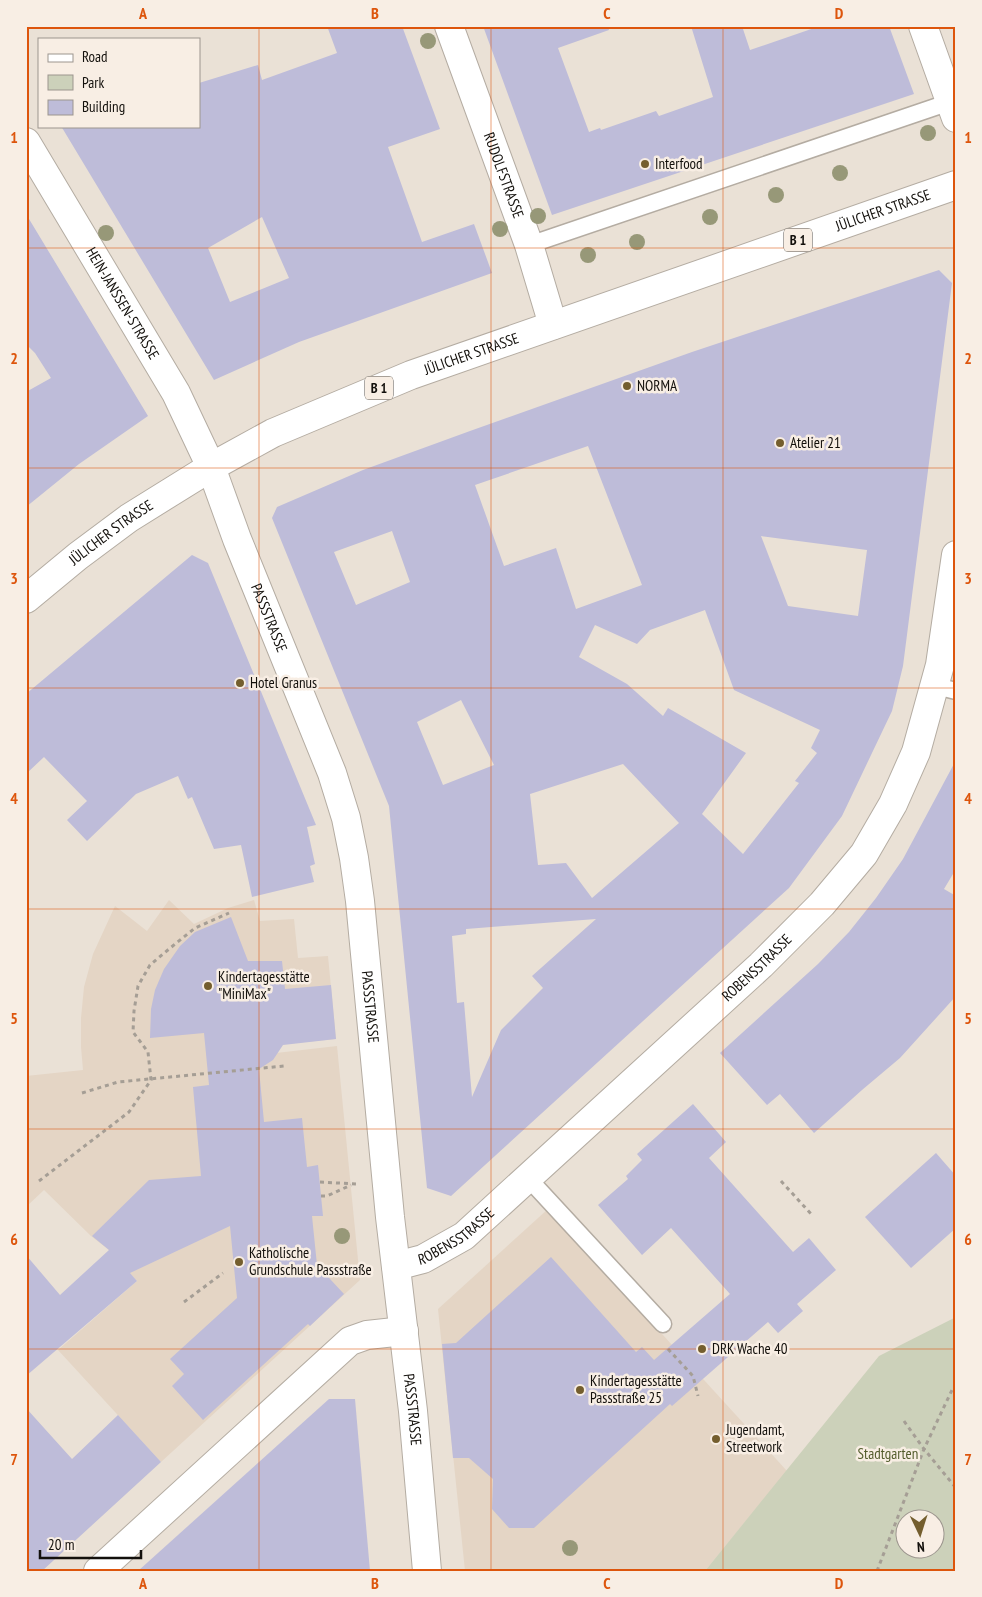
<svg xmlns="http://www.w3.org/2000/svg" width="982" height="1597" font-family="'PT Sans Narrow',sans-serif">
<rect width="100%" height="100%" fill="#eae1d6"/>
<g fill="#e4d5c5">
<polygon points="169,900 194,924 228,908 254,900 260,921 294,919 298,958 328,956 336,1039 275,1045 276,1053 337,1046 360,1280 161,1462 58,1350 137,1281 109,1250 91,1236 44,1190 26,1207 26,1076 83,1070 81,1047 81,1018 84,987 93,954 115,906 147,931"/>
<polygon points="548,1209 787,1471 705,1571 465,1571 438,1309"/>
</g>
<path fill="#ccd1ba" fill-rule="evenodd" d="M 956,1317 L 956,1571 L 705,1571 L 879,1356 ZM 904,1520 L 934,1520 L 934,1550 L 904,1550 Z"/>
<g fill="#bebcd9" fill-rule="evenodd">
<path d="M 327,26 L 402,26 L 440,129 L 388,147 L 422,242 L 474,224 L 492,273 L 299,342 L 214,380 L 61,126 L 199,126 L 199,83 L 258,65 L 262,80 L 337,53 ZM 262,217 L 289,278 L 230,302 L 208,248 Z"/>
<polygon points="483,26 608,26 609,30 558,48 589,132 600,128 601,130 656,111 659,116 713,97 691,26 742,26 750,50 820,26 889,26 914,94 552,215"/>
<polygon points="26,214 148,416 79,464 26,507 26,392 51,378 35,353 26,344"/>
<path d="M 939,270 L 952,283 L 903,666 L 892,711 L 842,816 L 789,888 L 451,1196 L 427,1188 L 389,806 L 272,518 L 277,507 L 363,470 L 470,431 L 692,352 ZM 588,446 L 642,585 L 576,609 L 556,548 L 504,566 L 475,485 ZM 392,531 L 410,582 L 356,605 L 334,552 ZM 761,536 L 867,550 L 858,616 L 788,606 ZM 705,610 L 734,690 L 820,730 L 811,748 L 817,753 L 795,781 L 799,783 L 743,854 L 702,814 L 746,753 L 668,708 L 663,716 L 627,684 L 579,657 L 595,625 L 637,644 L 650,630 ZM 461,700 L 494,765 L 443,785 L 417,722 ZM 623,764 L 679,823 L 592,898 L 566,863 L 538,865 L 530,794 ZM 596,919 L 532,976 L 543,988 L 501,1030 L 472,1097 L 464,1002 L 457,1003 L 452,936 L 466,934 L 466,929 Z"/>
<polygon points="192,555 208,563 316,825 307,827 315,864 310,866 314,882 252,897 241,845 214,849 192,797 188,799 178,776 136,794 87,841 67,820 87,801 44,757 26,774 26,694"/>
<polygon points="956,760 956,869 944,889 956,896 956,996 900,1058 862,1090 814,1133 780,1094 767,1105 720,1053 818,964 849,932 876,898 903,859"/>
<polygon points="231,917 248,961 282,961 285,989 331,985 336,1039 283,1045 273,1060 259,1069 264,1122 302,1118 307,1167 318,1165 321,1196 323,1216 312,1216 317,1265 344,1294 310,1326 308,1324 203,1420 172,1386 184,1374 170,1359 237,1298 230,1226 130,1273 137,1281 26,1376 26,1255 60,1295 109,1250 92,1236 149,1180 201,1176 193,1087 209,1085 204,1033 150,1038 151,1009 155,990 164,969 180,946 195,932"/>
<polygon points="693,1104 726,1142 709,1158 793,1252 809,1238 836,1270 797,1304 803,1311 778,1333 768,1322 672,1406 670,1404 534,1528 509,1528 492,1509 493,1479 469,1458 453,1458 442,1344 456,1343 551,1257 636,1352 642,1347 654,1360 730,1294 671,1228 642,1255 598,1205 628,1179 626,1176 642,1160 637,1154"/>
<polygon points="936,1153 956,1176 956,1228 911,1268 865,1217"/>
<polygon points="329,1399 355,1399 370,1571 138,1571"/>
<polygon points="26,1408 72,1459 118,1415 161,1462 42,1571 26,1571"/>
</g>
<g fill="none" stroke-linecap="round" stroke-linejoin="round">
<defs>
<g id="service">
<polyline points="529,245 950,102"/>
<polyline points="936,686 956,691"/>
<polyline points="527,1177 663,1324"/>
</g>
<g id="minor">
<path id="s1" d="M 449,26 L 529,245 L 553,325"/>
<polyline points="923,26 956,118"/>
<path id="s2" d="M 26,142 L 176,393 L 211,467 L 237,539 L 332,773 L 346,818 L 354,858 L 360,901 L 390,1217 L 413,1411 L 427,1571"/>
<path id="s3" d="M 396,1266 L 423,1259 L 464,1236 L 761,965 L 822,904 L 864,854 L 893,804 L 916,752 L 940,665 L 956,555"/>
<polyline points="98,1571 350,1341 367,1335 404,1331"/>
</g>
<g id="primary">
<path id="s4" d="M 26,599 L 78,556 L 129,518 L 211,467 L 273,433 L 411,375 L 956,185"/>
</g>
</defs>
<use href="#service" stroke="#b4aca2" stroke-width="19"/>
<use href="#minor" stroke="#b4aca2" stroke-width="30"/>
<use href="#primary" stroke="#b4aca2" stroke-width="30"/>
<g stroke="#a59e95" stroke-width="3" stroke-dasharray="4 4" stroke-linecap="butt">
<polyline points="82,1093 118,1082 284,1066"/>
<polyline points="26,1155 27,1155"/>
<polyline points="39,1181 129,1112 151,1080 148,1052 133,1032 134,1011 138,986 150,965 169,949 195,928 229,913"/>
<polyline points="781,1181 812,1215"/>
<polyline points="320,1182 356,1184"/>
<polyline points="321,1196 327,1196 351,1185"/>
<polyline points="184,1302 223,1273"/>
<polyline points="668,1349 693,1376 698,1396"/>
<polyline points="904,1421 924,1449 956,1488"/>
<polyline points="877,1571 924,1449 952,1390 956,1386"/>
</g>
<use href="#service" stroke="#fff" stroke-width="16"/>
<use href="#minor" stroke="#fff" stroke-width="28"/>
<use href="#primary" stroke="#fff" stroke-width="28"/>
</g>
<g fill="#979878">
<circle cx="428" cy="41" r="8"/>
<circle cx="928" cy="133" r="8"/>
<circle cx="840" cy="173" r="8"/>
<circle cx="776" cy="195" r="8"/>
<circle cx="538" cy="216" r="8"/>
<circle cx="710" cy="217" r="8"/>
<circle cx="500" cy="229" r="8"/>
<circle cx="106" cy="233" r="8"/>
<circle cx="637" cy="242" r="8"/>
<circle cx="588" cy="255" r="8"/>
<circle cx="342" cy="1236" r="8"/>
<circle cx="570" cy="1548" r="8"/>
</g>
<path fill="none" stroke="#dd550c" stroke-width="1" stroke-opacity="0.55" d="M 259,26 L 259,1571M 491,26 L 491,1571M 723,26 L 723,1571M 26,248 L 956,248M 26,468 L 956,468M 26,688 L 956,688M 26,909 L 956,909M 26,1129 L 956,1129M 26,1349 L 956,1349"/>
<g fill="#745e2e" stroke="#f8eee4" stroke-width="2">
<circle cx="645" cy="164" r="5"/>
<circle cx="627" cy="386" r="5"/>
<circle cx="780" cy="443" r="5"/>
<circle cx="240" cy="683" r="5"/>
<circle cx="208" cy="986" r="5"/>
<circle cx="239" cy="1262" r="5"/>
<circle cx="702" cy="1349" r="5"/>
<circle cx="580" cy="1390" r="5"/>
<circle cx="716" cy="1439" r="5"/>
</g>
<g text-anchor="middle" stroke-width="5" stroke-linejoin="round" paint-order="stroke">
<g fill="#f8eee4" stroke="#58534d" stroke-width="1">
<rect x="784" y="228.5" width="28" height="23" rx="4"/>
<rect x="365" y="376.5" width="28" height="23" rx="4"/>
</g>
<g font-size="14" font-weight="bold" fill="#13100c">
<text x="798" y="245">B 1</text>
<text x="379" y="393">B 1</text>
</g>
<g font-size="15" fill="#13100c" stroke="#f8eee4" text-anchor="start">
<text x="655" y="169">Interfood</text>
<text x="637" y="391">NORMA</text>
<text x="790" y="448">Atelier 21</text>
<text x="250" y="688">Hotel Granus</text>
<text x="218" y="982">Kindertagesstätte<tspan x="218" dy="17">"MiniMax"</tspan></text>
<text x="249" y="1258">Katholische<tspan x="249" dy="17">Grundschule Passstraße</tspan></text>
<text x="712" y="1354">DRK Wache 40</text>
<text x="590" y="1386">Kindertagesstätte<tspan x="590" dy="17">Passstraße 25</tspan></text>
<text x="726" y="1435">Jugendamt,<tspan x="726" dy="17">Streetwork</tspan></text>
</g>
<g font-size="15" fill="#13100c" stroke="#f8eee4">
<text dy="5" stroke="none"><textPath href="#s1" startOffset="159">RUDOLFSTRASSE</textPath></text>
<text dy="5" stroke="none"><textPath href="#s4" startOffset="948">JÜLICHER STRASSE</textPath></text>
<text dy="5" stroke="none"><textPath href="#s2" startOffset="188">HEIN-JANSSEN-STRASSE</textPath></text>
<text dy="5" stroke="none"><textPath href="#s4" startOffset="512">JÜLICHER STRASSE</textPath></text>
<text dy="5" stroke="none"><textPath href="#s4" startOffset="108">JÜLICHER STRASSE</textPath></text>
<text dy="5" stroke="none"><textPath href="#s2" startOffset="536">PASSSTRASSE</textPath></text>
<text dy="5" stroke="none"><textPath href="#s3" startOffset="472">ROBENSSTRASSE</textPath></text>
<text dy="5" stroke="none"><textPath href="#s2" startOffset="941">PASSSTRASSE</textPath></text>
<text dy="5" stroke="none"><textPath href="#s3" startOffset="68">ROBENSSTRASSE</textPath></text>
<text dy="5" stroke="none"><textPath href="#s2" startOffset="1346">PASSSTRASSE</textPath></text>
</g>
<g font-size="15" fill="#535c2c" stroke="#f8eee4">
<text x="888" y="1459">Stadtgarten</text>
</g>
</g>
<rect width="982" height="1597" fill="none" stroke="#f8eee4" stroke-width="55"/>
<rect x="38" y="38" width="162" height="90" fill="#f8eee4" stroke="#9c958e"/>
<rect x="48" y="54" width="25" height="8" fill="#ffffff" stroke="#9c958e"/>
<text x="82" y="62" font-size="15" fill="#13100c">Road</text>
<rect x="48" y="75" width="25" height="15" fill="#ccd1ba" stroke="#9c958e"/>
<text x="82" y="88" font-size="15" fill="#13100c">Park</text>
<rect x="48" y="100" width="25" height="15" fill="#bebcd9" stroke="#9c958e"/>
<text x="82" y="112" font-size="15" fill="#13100c">Building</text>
<g transform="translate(920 1534) rotate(176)"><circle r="24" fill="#f8eee4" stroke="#9c958e"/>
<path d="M0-4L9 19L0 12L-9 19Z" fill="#745e2e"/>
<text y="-8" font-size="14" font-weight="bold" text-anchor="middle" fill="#13100c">N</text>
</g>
<path d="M40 1550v8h101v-8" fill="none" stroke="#13100c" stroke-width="2.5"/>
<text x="48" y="1550" font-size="15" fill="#13100c" stroke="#f8eee4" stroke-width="4" paint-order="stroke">20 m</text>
<rect x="28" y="28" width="926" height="1542" fill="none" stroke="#dd550c" stroke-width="2"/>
<g font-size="16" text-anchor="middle" font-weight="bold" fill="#dd550c">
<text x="143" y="19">A</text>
<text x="375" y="19">B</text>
<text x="607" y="19">C</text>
<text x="839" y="19">D</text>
<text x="14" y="143">1</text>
<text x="968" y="143">1</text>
<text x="14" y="364">2</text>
<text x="968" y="364">2</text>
<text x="14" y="584">3</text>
<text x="968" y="584">3</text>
<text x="14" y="804">4</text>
<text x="968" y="804">4</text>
<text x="14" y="1024">5</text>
<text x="968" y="1024">5</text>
<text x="14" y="1245">6</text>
<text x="968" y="1245">6</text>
<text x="14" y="1465">7</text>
<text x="968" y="1465">7</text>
<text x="143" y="1589">A</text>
<text x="375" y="1589">B</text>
<text x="607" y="1589">C</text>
<text x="839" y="1589">D</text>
</g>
</svg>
